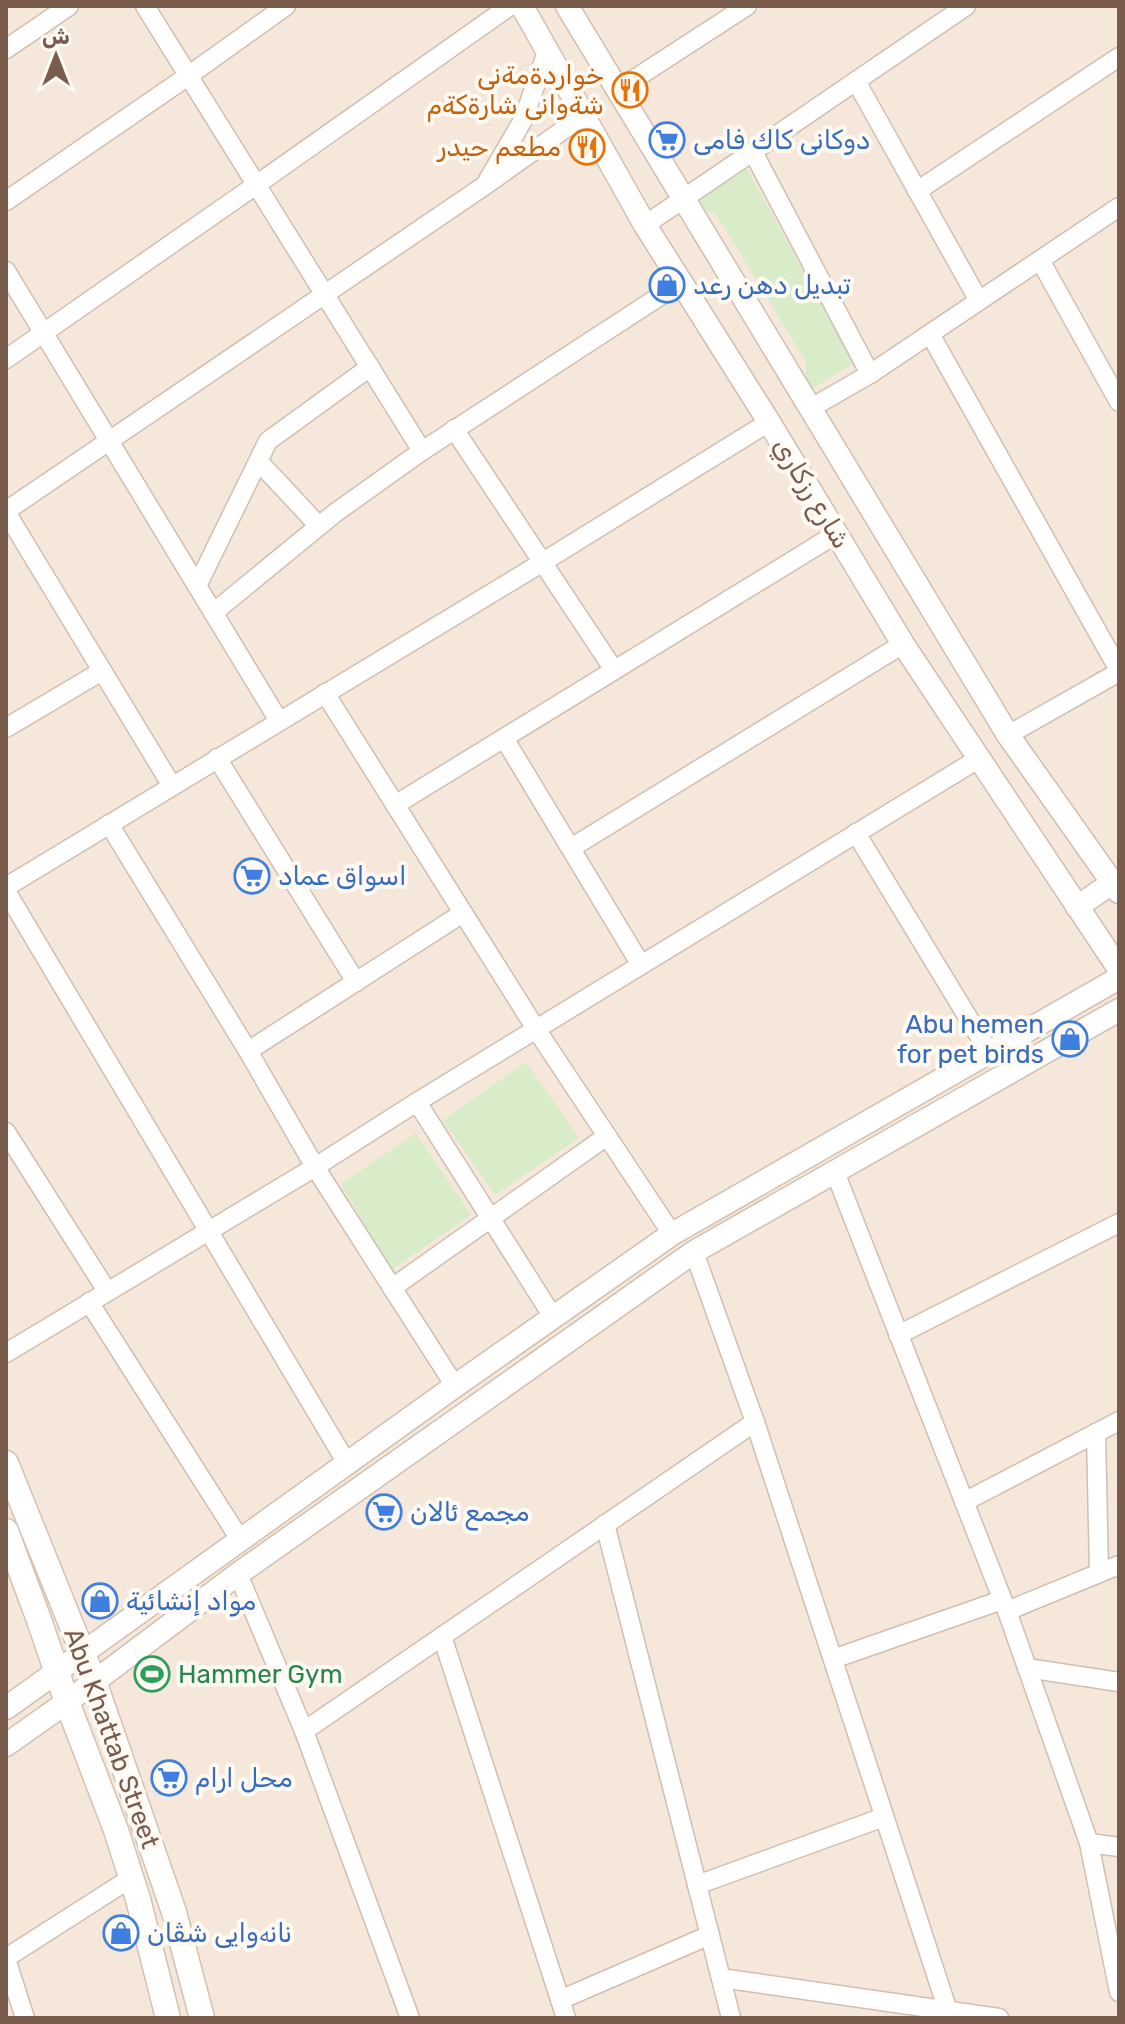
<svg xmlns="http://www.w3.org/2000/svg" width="1125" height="2024" font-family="Rubik,'Noto Naskh Arabic',sans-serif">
<rect width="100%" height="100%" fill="#fdf6ec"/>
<rect fill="#f5e8da" x="6" y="6" width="1113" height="2012"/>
<g fill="#d8ecc9">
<polygon points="746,167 854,363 810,390 806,378 806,362 717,215 704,210 697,199"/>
<polygon points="526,1062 579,1138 495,1195 443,1120"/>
<polygon points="416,1133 471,1215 391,1270 341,1184"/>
</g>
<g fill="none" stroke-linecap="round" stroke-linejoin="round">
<defs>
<g id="minor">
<polyline points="145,6 422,451"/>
<polyline points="6,49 69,6"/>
<polyline points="856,81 979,301"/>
<polyline points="619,89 747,6"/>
<polyline points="753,152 870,374"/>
<polyline points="488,180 523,120 547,52"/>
<polyline points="917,191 1119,57"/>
<polyline points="6,201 188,76 286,6"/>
<polyline points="645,225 966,6"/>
<polyline points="1040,260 1119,402"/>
<polyline points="6,271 279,721"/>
<polyline points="930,334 1119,670"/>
<polyline points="6,359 256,185 510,6"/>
<polyline points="811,408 870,374 1119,207"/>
<polyline points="454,429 614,670"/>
<polyline points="259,462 319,526"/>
<polyline points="6,511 484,186 583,116"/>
<polyline points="6,512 172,786"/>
<polyline points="197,586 268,441 370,367"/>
<polyline points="213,613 335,513 422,451 680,283"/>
<polyline points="325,693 536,1029 672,1234"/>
<polyline points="6,728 102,671"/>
<polyline points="1008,735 1119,672"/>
<polyline points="504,738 641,965"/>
<polyline points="217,758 356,982"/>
<polyline points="395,805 836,534"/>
<polyline points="109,824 248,1051 315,1167 455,1386"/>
<polyline points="856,833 989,1052"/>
<polyline points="571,848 903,644"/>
<polyline points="6,887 543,562 769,422"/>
<polyline points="6,891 348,1465"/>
<polyline points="248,1051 463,913"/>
<polyline points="417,1102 553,1317"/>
<polyline points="6,1132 107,1291"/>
<polyline points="835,1172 1007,1611 1089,1843 1119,1992"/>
<polyline points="694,1252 755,1422 948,2011"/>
<polyline points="392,1288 607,1136"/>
<polyline points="89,1302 241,1541"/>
<polyline points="898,1335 1119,1223"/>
<polyline points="6,1353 315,1167 417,1102 978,759"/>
<polyline points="1096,1433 1099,1573"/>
<polyline points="964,1502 1119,1421"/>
<polyline points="605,1524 731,2018"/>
<polyline points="238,1574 304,1731 410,2018"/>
<polyline points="1007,1611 1119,1565"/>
<polyline points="442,1636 566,2018"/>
<polyline points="833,1659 1002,1600"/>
<polyline points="1027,1668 1119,1682"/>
<polyline points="304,1731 755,1422"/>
<polyline points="1089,1843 1119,1847"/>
<polyline points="697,1885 884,1817"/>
<polyline points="6,1958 131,1878"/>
<polyline points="6,1959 25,2018"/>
<polyline points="721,1978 999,2018"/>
<polyline points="560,2000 710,1935"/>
</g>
<g id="tertiary">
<polyline points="522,6 645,225 769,422 903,644 1119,969"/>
<polyline points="567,6 1008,735 1119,892"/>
<polyline points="1077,907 1112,883"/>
<polyline points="6,1708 455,1386 672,1234 1119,978"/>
<polyline points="6,1745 67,1702 238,1574 694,1252 1119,1010"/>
</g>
<g id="secondary">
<polyline points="6,1463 94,1681 174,1912 202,2018"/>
<polyline points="6,1531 39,1620 67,1702 116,1830 138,1899 168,2018"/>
</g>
</defs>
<use href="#minor" stroke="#d1beb0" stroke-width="21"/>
<use href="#tertiary" stroke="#d1beb0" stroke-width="25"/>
<use href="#secondary" stroke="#d6c0b0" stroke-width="27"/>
<use href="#minor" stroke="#fff" stroke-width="18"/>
<use href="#tertiary" stroke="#fff" stroke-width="22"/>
<use href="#secondary" stroke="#fff" stroke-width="24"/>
</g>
<defs>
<symbol id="restaurant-ring" viewBox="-11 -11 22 22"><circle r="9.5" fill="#fffaf3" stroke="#e8710a" stroke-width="1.5"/><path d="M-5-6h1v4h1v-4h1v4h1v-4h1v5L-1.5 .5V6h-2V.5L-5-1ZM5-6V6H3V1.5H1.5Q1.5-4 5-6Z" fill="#e8710a"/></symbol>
<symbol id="supermarket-ring" viewBox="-11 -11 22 22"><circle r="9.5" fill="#fffaf3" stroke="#3f7fe0" stroke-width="1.5"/><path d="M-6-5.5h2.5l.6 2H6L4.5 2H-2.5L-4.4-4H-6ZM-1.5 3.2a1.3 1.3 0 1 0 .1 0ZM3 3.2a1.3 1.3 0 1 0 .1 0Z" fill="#3f7fe0"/></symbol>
<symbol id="shop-ring" viewBox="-11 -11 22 22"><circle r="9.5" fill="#fffaf3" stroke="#3f7fe0" stroke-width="1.5"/><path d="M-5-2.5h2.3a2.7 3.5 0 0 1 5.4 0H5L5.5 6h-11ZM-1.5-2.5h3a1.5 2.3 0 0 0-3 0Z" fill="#3f7fe0"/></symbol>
<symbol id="stadium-ring" viewBox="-11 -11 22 22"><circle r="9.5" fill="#fffaf3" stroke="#2e9e5b" stroke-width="1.5"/><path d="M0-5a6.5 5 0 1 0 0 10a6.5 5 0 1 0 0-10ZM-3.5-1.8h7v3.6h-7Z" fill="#2e9e5b"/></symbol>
</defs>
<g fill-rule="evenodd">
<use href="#restaurant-ring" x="610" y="70" width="40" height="40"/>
<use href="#supermarket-ring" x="647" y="120" width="40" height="40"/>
<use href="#restaurant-ring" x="567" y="127" width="40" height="40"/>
<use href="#shop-ring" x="647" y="265" width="40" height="40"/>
<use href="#supermarket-ring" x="232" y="856" width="40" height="40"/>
<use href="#shop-ring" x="1050" y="1019" width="40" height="40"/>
<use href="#supermarket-ring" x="364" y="1492" width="40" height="40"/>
<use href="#shop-ring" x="80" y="1581" width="40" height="40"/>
<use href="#stadium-ring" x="132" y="1654" width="40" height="40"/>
<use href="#supermarket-ring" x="149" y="1758" width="40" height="40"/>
<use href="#shop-ring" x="101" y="1913" width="40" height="40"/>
</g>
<g text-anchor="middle" stroke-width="8" stroke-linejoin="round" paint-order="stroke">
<g font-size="26" fill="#c56008" stroke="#fffaf3" text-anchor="end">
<text x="604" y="84">خواردةمةنى<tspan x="604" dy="30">شةوانى شارةكةم</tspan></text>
<text x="561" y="156">مطعم حيدر</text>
</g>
<g font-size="26" fill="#366cbe" stroke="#fffaf3" text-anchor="start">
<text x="693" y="149">دوكانى كاك فامى</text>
<text x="693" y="294">تبديل دهن رعد</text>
<text x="278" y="885">اسواق عماد</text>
<text x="1044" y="1033" text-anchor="end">Abu hemen<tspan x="1044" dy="30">for pet birds</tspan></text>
<text x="410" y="1521">مجمع ئالان</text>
<text x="126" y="1610">مواد إنشائية</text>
<text x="195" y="1787">محل ارام</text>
<text x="147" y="1942">نانەوایی شڤان</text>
</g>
<g font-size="26" fill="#7a5c4d" stroke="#fffaf3">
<text transform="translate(812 493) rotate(59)" y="9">شارع رزكاري</text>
<text transform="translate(112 1738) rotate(70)" y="9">Abu Khattab Street</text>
</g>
<g font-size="26" fill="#27864d" stroke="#fffaf3" text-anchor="start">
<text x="178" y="1683">Hammer Gym</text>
</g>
</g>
<rect width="1125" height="2024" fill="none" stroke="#7a5c4d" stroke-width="16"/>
<g transform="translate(56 56)" stroke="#fffaf3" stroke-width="6" paint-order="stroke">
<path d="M0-6L14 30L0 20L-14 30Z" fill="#7a5c4d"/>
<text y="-12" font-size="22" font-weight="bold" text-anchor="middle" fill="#7a5c4d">ش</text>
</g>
</svg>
